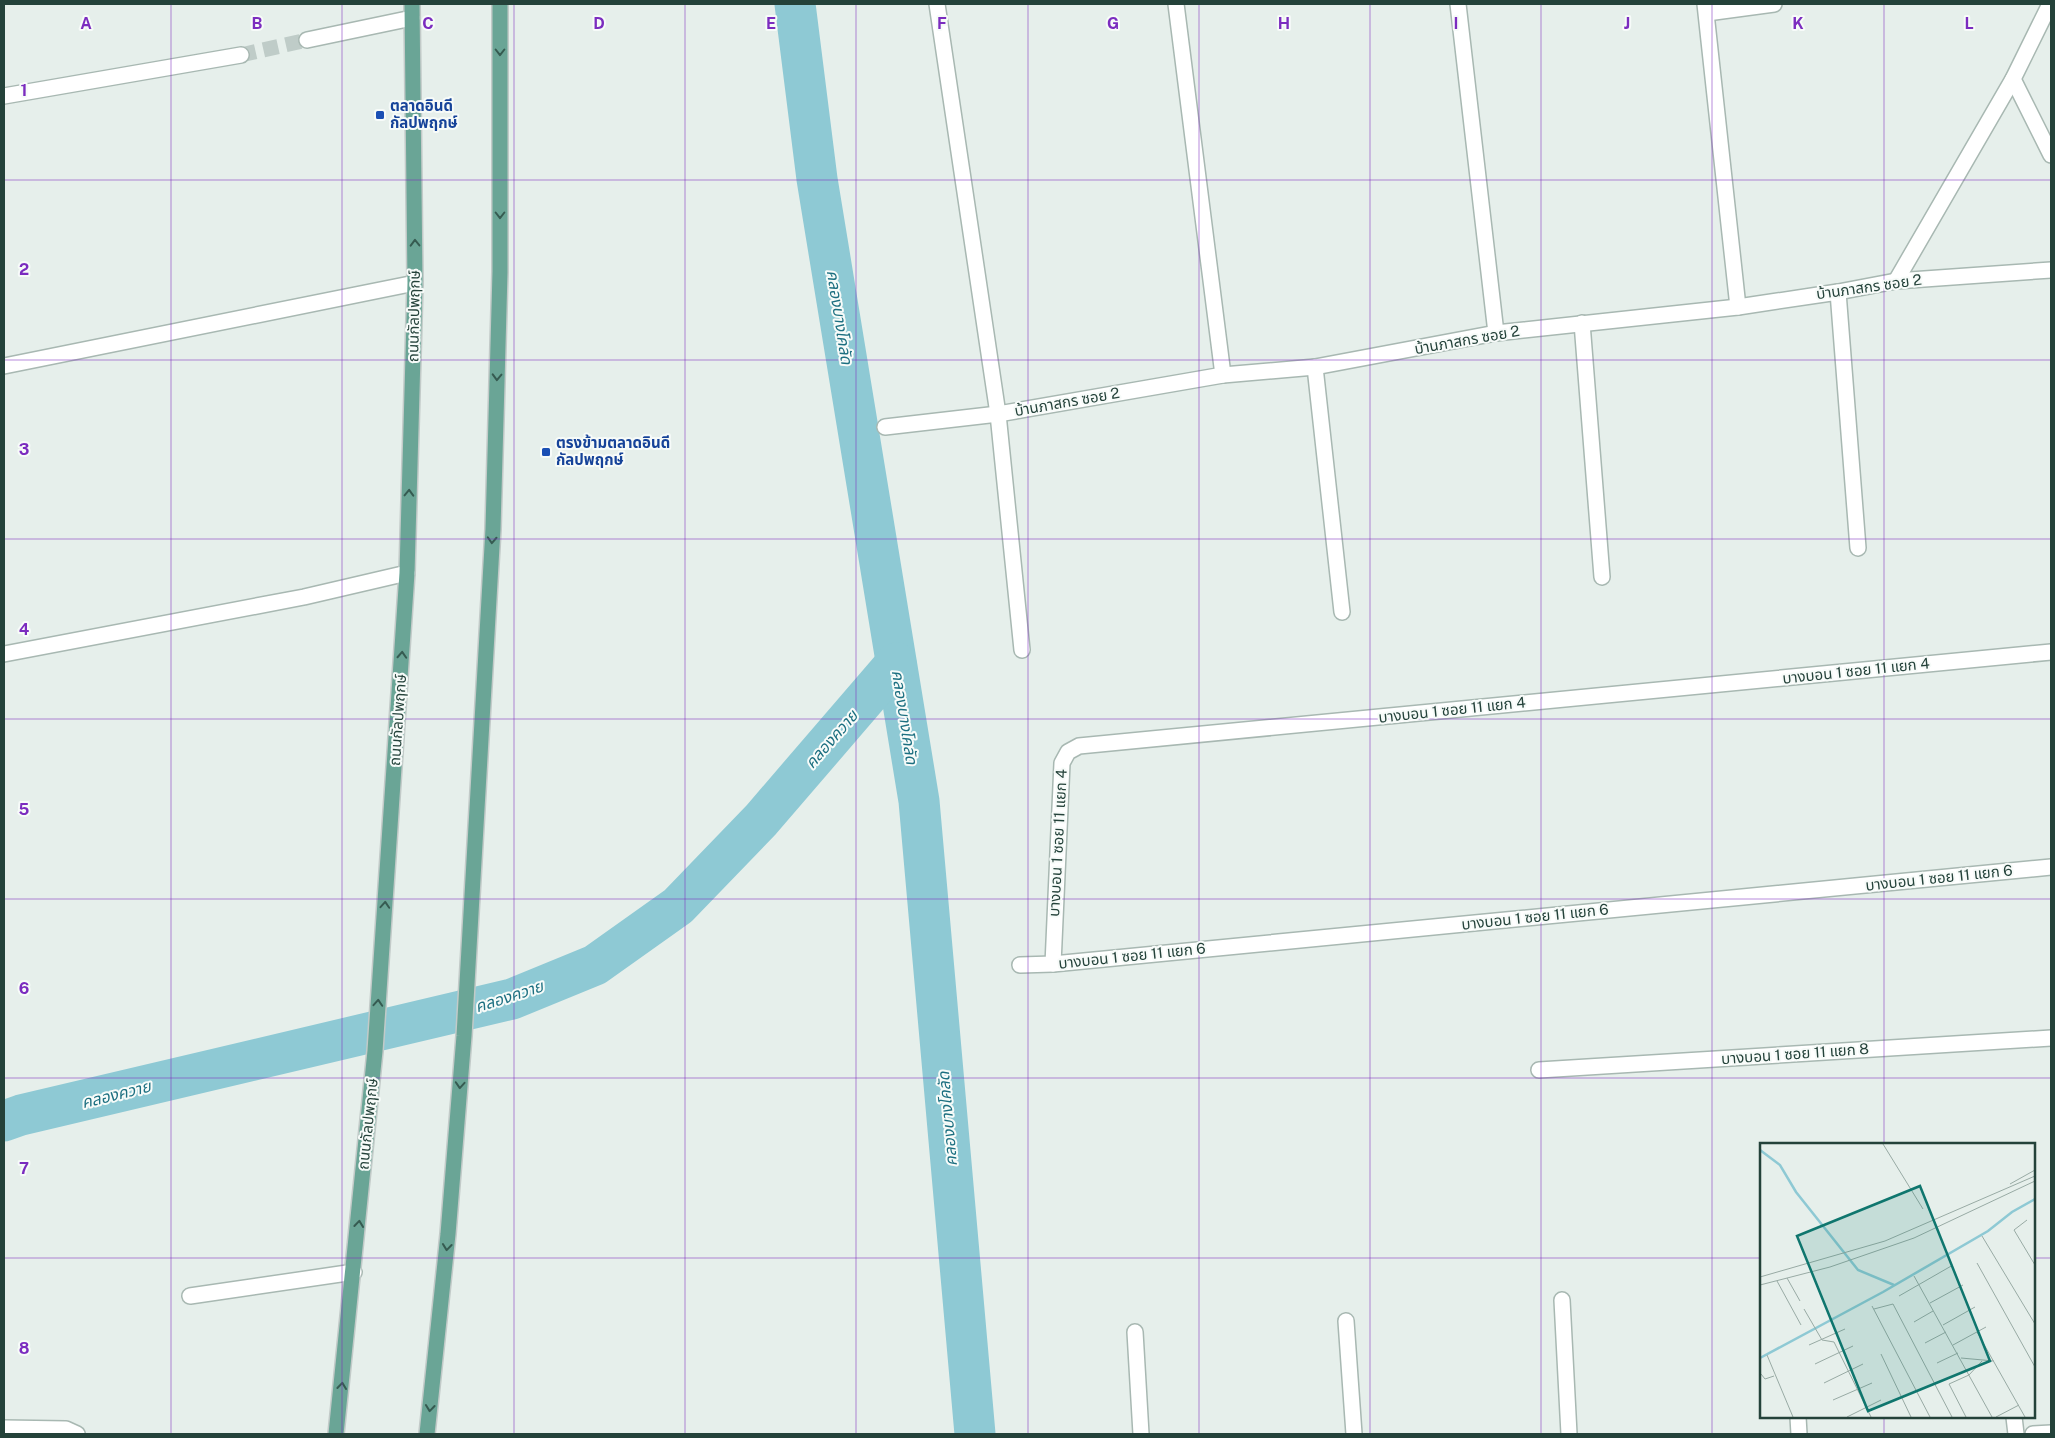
<svg xmlns="http://www.w3.org/2000/svg" width="2055" height="1438" font-family="'Public Sans','Noto Sans Thai',sans-serif">
<rect width="100%" height="100%" fill="#e6efeb"/>
<g fill="none" stroke-linecap="round" stroke-linejoin="round">
<g stroke="#8ec9d4" stroke-width="41">
<polyline points="795,4 817,179 919,801 975,1434"/>
<polyline points="4,1121 21,1115 512,999 595,965 678,906 761,820 896,663"/>
</g>
<polyline stroke="#bfccc8" stroke-width="15" stroke-dasharray="15 8" stroke-linecap="butt" points="241,55 307,40"/>
<defs>
<g id="minor">
<polyline points="937,4 998,414 1022,650"/>
<polyline points="1176,4 1223,375"/>
<polyline points="1458,4 1496,333"/>
<polyline points="1705,4 1738,307"/>
<polyline points="1707,13 1774,4"/>
<polyline points="307,40 412,18"/>
<polyline points="2013,79 2051,155"/>
<polyline points="4,96 241,55"/>
<polyline points="1896,281 2013,79 2050,4"/>
<polyline points="1838,292 1858,548"/>
<polyline points="1582,323 1602,577"/>
<polyline points="4,366 415,283"/>
<polyline points="1315,367 1342,612"/>
<polyline points="885,427 998,414 1223,375 1315,367 1496,333 1738,307 1838,292 1896,281 2051,270"/>
<polyline points="4,654 304,597 407,573"/>
<polyline points="1053,964 1062,763 1068,752 1079,746 2051,652"/>
<polyline points="1020,965 1053,964 2051,867"/>
<polyline points="1539,1070 2051,1038"/>
<polyline points="190,1296 354,1272"/>
<polyline points="1562,1300 1569,1434"/>
<polyline points="1346,1321 1354,1434"/>
<polyline points="1135,1332 1141,1434"/>
<polyline points="1798,1417 1799,1434"/>
<polyline points="2014,1417 2016,1434"/>
<polyline points="4,1428 66,1429 77,1434"/>
<polyline points="2033,1434 2051,1433"/>
</g>
<g id="major">
<polyline points="336,1434 375,1051 407,573 415,283 412,4"/>
<polyline points="427,1434 448,1234 464,1036 493,529 500,272 500,4"/>
</g>
</defs>
<use href="#minor" stroke="#a8b8b2" stroke-width="18"/>
<use href="#major" stroke="#c2cac8" stroke-width="18"/>
<use href="#minor" stroke="#fff" stroke-width="15"/>
<use href="#major" stroke="#6aa596" stroke-width="15"/>
</g>
<defs><path id="oneway-chevron" d="M-2-3.5L2.5 0L-2 3.5" fill="none" stroke-width="1.6" stroke-linecap="round" stroke-linejoin="round" transform="scale(1.25)"/></defs>
<g stroke="#365b51">
<use href="#oneway-chevron" transform="translate(500 52) rotate(90)"/>
<use href="#oneway-chevron" transform="translate(500 215) rotate(90)"/>
<use href="#oneway-chevron" transform="translate(415 243) rotate(-91)"/>
<use href="#oneway-chevron" transform="translate(497 377) rotate(92)"/>
<use href="#oneway-chevron" transform="translate(409 493) rotate(-88)"/>
<use href="#oneway-chevron" transform="translate(492 540) rotate(93)"/>
<use href="#oneway-chevron" transform="translate(402 655) rotate(-87)"/>
<use href="#oneway-chevron" transform="translate(385 905) rotate(-86)"/>
<use href="#oneway-chevron" transform="translate(378 1003) rotate(-86)"/>
<use href="#oneway-chevron" transform="translate(460 1085) rotate(94)"/>
<use href="#oneway-chevron" transform="translate(359 1224) rotate(-84)"/>
<use href="#oneway-chevron" transform="translate(447 1247) rotate(96)"/>
<use href="#oneway-chevron" transform="translate(342 1386) rotate(-84)"/>
<use href="#oneway-chevron" transform="translate(430 1408) rotate(96)"/>
</g>
<path fill="none" stroke="#7b2cbf" stroke-width="1" stroke-opacity="0.55" d="M 171,4 L 171,1434M 342,4 L 342,1434M 514,4 L 514,1434M 685,4 L 685,1434M 856,4 L 856,1434M 1028,4 L 1028,1434M 1199,4 L 1199,1434M 1370,4 L 1370,1434M 1541,4 L 1541,1434M 1712,4 L 1712,1434M 1884,4 L 1884,1144M 4,180 L 2051,180M 4,360 L 2051,360M 4,539 L 2051,539M 4,719 L 2051,719M 4,899 L 2051,899M 4,1078 L 2051,1078M 4,1258 L 1761,1258M 2034,1258 L 2051,1258M 1884,1417 L 1884,1434"/>
<g fill="#1a4fb4" stroke="#f7fbf9" stroke-width="2">
<rect x="375" y="110" width="10" height="10" rx="2.5"/>
<rect x="541" y="447" width="10" height="10" rx="2.5"/>
</g>
<g text-anchor="middle" stroke-width="4" stroke-linejoin="round" paint-order="stroke">
<g font-size="15" font-weight="bold" fill="#164399" stroke="#f7fbf9" text-anchor="start">
<text x="390" y="111">ตลาดอินดี<tspan x="390" dy="17">กัลปพฤกษ์</tspan></text>
<text x="556" y="448">ตรงข้ามตลาดอินดี<tspan x="556" dy="17">กัลปพฤกษ์</tspan></text>
</g>
<g font-size="15" fill="#24423a" stroke="#f7fbf9">
<text transform="translate(1869 287) rotate(-8)" y="5">บ้านภาสกร ซอย 2</text>
<text transform="translate(414 316) rotate(-89)" y="5">ถนนกัลปพฤกษ์</text>
<text transform="translate(1467 340) rotate(-10)" y="5">บ้านภาสกร ซอย 2</text>
<text transform="translate(1067 402) rotate(-10)" y="5">บ้านภาสกร ซอย 2</text>
<text transform="translate(1856 671) rotate(-6)" y="5">บางบอน 1 ซอย 11 แยก 4</text>
<text transform="translate(1452 710) rotate(-6)" y="5">บางบอน 1 ซอย 11 แยก 4</text>
<text transform="translate(398 720) rotate(-86)" y="5">ถนนกัลปพฤกษ์</text>
<text transform="translate(1058 843) rotate(-87)" y="5">บางบอน 1 ซอย 11 แยก 4</text>
<text transform="translate(1939 878) rotate(-6)" y="5">บางบอน 1 ซอย 11 แยก 6</text>
<text transform="translate(1535 917) rotate(-6)" y="5">บางบอน 1 ซอย 11 แยก 6</text>
<text transform="translate(1132 956) rotate(-6)" y="5">บางบอน 1 ซอย 11 แยก 6</text>
<text transform="translate(1795 1054) rotate(-4)" y="5">บางบอน 1 ซอย 11 แยก 8</text>
<text transform="translate(368 1124) rotate(-84)" y="5">ถนนกัลปพฤกษ์</text>
</g>
<g font-size="16" font-style="italic" fill="#1c6f80" stroke="#f7fbf9">
<text transform="translate(840 317) rotate(81)" y="6">คลองบางโคลัด</text>
<text transform="translate(905 717) rotate(81)" y="6">คลองบางโคลัด</text>
<text transform="translate(831 739) rotate(-49)" y="6">คลองควาย</text>
<text transform="translate(509 996) rotate(-18)" y="6">คลองควาย</text>
<text transform="translate(116 1094) rotate(-14)" y="6">คลองควาย</text>
<text transform="translate(947 1119) rotate(-95)" y="6">คลองบางโคลัด</text>
</g>
</g>
<g transform="translate(1760 1143)">
<rect width="275" height="275" fill="#e6efeb"/>
<path fill="none" stroke="#8ec9d4" stroke-width="2.5" d="M 0,7 L 20,22 L 36,49 L 98,127 L 134,142M 0,215 L 123,149 L 228,88 L 252,69 L 275,56"/>
<path fill="none" stroke="#98aaa4" stroke-width="1" d="M 123,1 L 163,66M 250,41 L 275,27M 267,77 L 254,87 L 275,122M 222,93 L 275,181M 217,120 L 275,224M 154,133 L 232,274M 0,134 L 125,98 L 275,33M 27,135 L 40,158M 17,138 L 41,182M 0,142 L 70,124 L 154,95 L 275,38M 139,153 L 193,122M 170,160 L 203,142M 112,163 L 170,274M 44,166 L 62,197 L 74,199 L 111,274M 114,166 L 133,161 L 192,274M 154,179 L 173,168M 183,182 L 215,164M 217,189 L 265,274M 165,200 L 186,189M 49,202 L 85,186M 193,202 L 226,184M 121,211 L 151,274M 7,212 L 33,274M 201,215 L 234,218M 177,220 L 198,210M 55,221 L 93,203M 1,231 L 5,236 L 14,233M 64,240 L 103,221M 73,257 L 112,240M 87,274 L 121,257M 206,274 L 189,241 L 209,232 L 222,218M 236,274 L 259,262"/>
<path fill="#0f766e" fill-opacity="0.15" stroke="#0f766e" stroke-width="2.5" d="M 160,43 L 230,218 L 108,268 L 37,93 Z"/>
<rect width="275" height="275" fill="none" stroke="#24423a" stroke-width="2.5"/>
</g>
<g font-size="16" text-anchor="middle" font-weight="bold" fill="#7b2cbf" stroke="#f7fbf9" stroke-width="4" stroke-linejoin="round" paint-order="stroke">
<text x="86" y="29">A</text>
<text x="257" y="29">B</text>
<text x="428" y="29">C</text>
<text x="599" y="29">D</text>
<text x="771" y="29">E</text>
<text x="942" y="29">F</text>
<text x="1113" y="29">G</text>
<text x="1284" y="29">H</text>
<text x="1456" y="29">I</text>
<text x="1627" y="29">J</text>
<text x="1798" y="29">K</text>
<text x="1969" y="29">L</text>
<text x="24" y="96">1</text>
<text x="24" y="275">2</text>
<text x="24" y="455">3</text>
<text x="24" y="635">4</text>
<text x="24" y="815">5</text>
<text x="24" y="994">6</text>
<text x="24" y="1174">7</text>
<text x="24" y="1354">8</text>
</g>
<rect width="2055" height="1438" fill="none" stroke="#24423a" stroke-width="10"/>
</svg>
